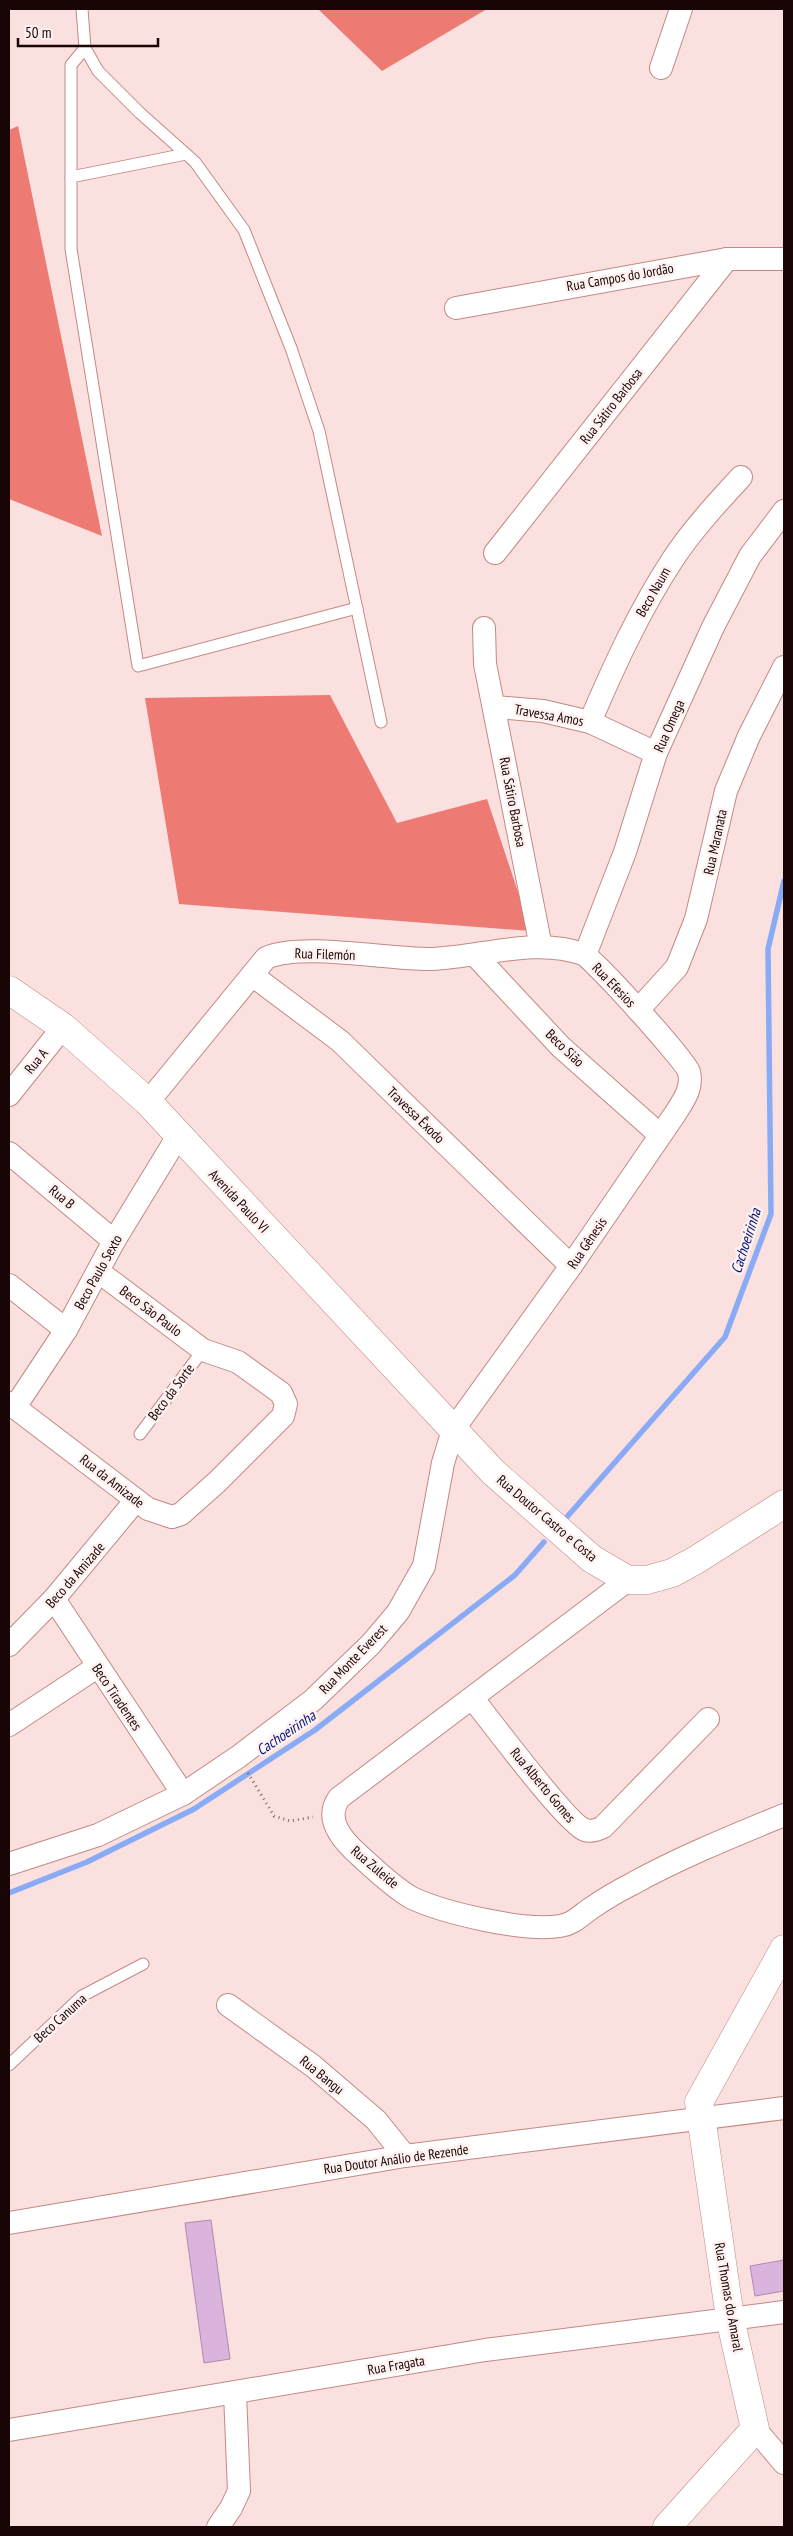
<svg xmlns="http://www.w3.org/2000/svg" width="793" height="2536" font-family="'PT Sans Narrow',sans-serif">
<rect width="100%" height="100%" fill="#fae0de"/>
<g fill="#ed7b74">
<polygon points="318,9 487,9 382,71"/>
<polygon points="18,126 102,536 9,499 9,130"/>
<polygon points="330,695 397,823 487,799 531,931 179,904 145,698"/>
</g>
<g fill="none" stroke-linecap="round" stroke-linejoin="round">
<g stroke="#89abf5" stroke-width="5.5">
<polyline points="566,1518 725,1337 771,1214 768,949 784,881"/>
<polyline points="9,1893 87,1862 194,1809 315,1730 515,1575 544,1542"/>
</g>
</g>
<g fill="#dbb4dd" stroke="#ae89b1">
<polygon points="211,2220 230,2359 204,2363 185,2223"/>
<polygon points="784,2260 784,2291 755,2296 750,2266"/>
</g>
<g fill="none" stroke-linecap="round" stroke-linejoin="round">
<defs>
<g id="lane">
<polyline points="82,9 85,48 98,71 140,113 195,162 244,230 291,348 319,431 381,722"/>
<polyline points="85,48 71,65 71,249 138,666 357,608"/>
<polyline points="71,177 186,154"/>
<polyline points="140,1434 203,1350"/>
<polyline points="9,2065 82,1996 143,1964"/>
</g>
<g id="street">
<polyline points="661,68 681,9"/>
<polyline points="456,308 727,259 784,259"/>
<polyline points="495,553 727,259"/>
<polyline points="484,628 485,664 541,947"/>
<polyline points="495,707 543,711 590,722 656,753"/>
<path d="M 590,722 C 614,666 639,611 673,559 C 692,530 717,503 741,477"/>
<polyline points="475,955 561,1047 660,1135"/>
<polyline points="585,955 625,852 656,753 713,627 750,556 784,511"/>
<polyline points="252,975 340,1041 571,1266"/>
<polyline points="638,1010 677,967 696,919 726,791 749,736 784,667"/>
<polyline points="9,1095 63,1027"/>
<polyline points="9,1153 114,1241"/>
<polyline points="9,1285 66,1330"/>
<polyline points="9,1403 148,1509 172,1517 181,1514 217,1482 283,1416 286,1404 281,1393 238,1362 203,1350 99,1272"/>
<polyline points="15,1407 66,1330 114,1241 178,1136"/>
<path d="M 628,1580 L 339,1798 C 324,1819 342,1840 359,1855 C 373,1868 395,1889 412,1898 C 444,1913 525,1932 560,1926 C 573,1924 580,1916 590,1909 C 603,1900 618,1891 632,1884 C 681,1857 733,1836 784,1815"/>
<polyline points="54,1599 183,1794"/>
<polyline points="9,1645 54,1599 136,1500"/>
<path d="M 473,1699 C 490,1720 567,1824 585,1830 C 591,1832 597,1830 603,1827 L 708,1719"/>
<polyline points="9,1725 97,1667"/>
<path d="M 9,1864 L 98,1835 L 183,1794 L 238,1757 L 313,1700 L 371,1644 L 398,1612 L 424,1566 L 443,1463 L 453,1430 L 571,1266 L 675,1114 C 683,1101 693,1089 689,1072 C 686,1061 593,958 583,954 C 535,937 482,957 432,959 C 389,960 302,942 266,958 L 148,1102"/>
<polyline points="228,2005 313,2066 376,2120 405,2156"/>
<polyline points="9,2223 405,2156 784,2108"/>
<polyline points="755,2429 784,2463"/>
<polyline points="9,2430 485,2350 784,2312"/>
<polyline points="218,2527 231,2508 239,2491 235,2393"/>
</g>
<g id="secondary">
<polyline points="9,990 63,1027 148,1102 493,1472 592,1559 628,1580 647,1580 672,1573 696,1560 784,1504"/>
<polyline points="667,2527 755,2429 730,2318 699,2102 784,1949"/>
</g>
</defs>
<use href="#lane" stroke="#c38984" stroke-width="13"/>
<use href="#street" stroke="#c38984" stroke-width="24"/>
<use href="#secondary" stroke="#c38984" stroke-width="29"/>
<polyline stroke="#7f6968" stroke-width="3" stroke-dasharray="1 4" stroke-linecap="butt" points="248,1773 274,1816 290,1821 313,1817"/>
<use href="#lane" stroke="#fff" stroke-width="11"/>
<use href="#street" stroke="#fff" stroke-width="22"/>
<use href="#secondary" stroke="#fff" stroke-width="28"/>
</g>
<g text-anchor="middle" stroke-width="5" stroke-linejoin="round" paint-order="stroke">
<g font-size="14" fill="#180505" stroke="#fef1f0">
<text transform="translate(620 277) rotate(-10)" y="5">Rua Campos do Jordão</text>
<text transform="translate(611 406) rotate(-52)" y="5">Rua Sátiro Barbosa</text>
<text transform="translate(653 592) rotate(-60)" y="5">Beco Naum</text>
<text transform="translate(549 715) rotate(10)" y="5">Travessa Amos</text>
<text transform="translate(669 726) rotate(-66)" y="5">Rua Omega</text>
<text transform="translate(513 802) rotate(79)" y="5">Rua Sátiro Barbosa</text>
<text transform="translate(715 842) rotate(-78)" y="5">Rua Maranata</text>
<text transform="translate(325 954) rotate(2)" y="5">Rua Filemón</text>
<text transform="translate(614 985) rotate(46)" y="5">Rua Efesios</text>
<text transform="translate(565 1048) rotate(44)" y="5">Beco Sião</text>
<text transform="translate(36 1061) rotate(-51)" y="5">Rua A</text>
<text transform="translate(416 1115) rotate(44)" y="5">Travessa Êxodo</text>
<text transform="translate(62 1197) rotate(40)" y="5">Rua B</text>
<text transform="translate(239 1201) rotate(47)" y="5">Avenida Paulo VI</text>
<text transform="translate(587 1243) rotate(-56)" y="5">Rua Gênesis</text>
<text transform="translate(98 1272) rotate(-61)" y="5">Beco Paulo Sexto</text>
<text transform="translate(151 1311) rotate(37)" y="5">Beco São Paulo</text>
<text transform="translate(171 1392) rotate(-53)" y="5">Beco da Sorte</text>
<text transform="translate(112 1481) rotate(38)" y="5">Rua da Amizade</text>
<text transform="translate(547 1518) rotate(40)" y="5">Rua Doutor Castro e Costa</text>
<text transform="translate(75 1575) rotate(-49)" y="5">Beco da Amizade</text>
<text transform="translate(353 1659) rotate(-46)" y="5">Rua Monte Everest</text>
<text transform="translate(117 1697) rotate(56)" y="5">Beco Tiradentes</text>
<text transform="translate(543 1785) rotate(50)" y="5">Rua Alberto Gomes</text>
<text transform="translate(375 1867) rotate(40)" y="5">Rua Zuleide</text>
<text transform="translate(60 2018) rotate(-42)" y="5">Beco Canuma</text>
<text transform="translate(322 2075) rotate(39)" y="5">Rua Bangu</text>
<text transform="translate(396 2159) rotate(-8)" y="5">Rua Doutor Análio de Rezende</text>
<text transform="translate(729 2297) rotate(80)" y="5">Rua Thomas do Amaral</text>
<text transform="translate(396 2365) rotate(-10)" y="5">Rua Fragata</text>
</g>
<g font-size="15" font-style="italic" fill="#02137d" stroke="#fef1f0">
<text transform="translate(746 1241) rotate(-72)" y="5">Cachoeirinha</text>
<text transform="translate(286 1733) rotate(-34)" y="5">Cachoeirinha</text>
</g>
</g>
<rect width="793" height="2536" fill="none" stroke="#180505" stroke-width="20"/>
<path d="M18 38v8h140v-8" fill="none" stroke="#180505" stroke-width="2.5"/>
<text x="25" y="38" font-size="15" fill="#180505" stroke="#fef1f0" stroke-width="4" paint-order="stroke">50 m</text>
</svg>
